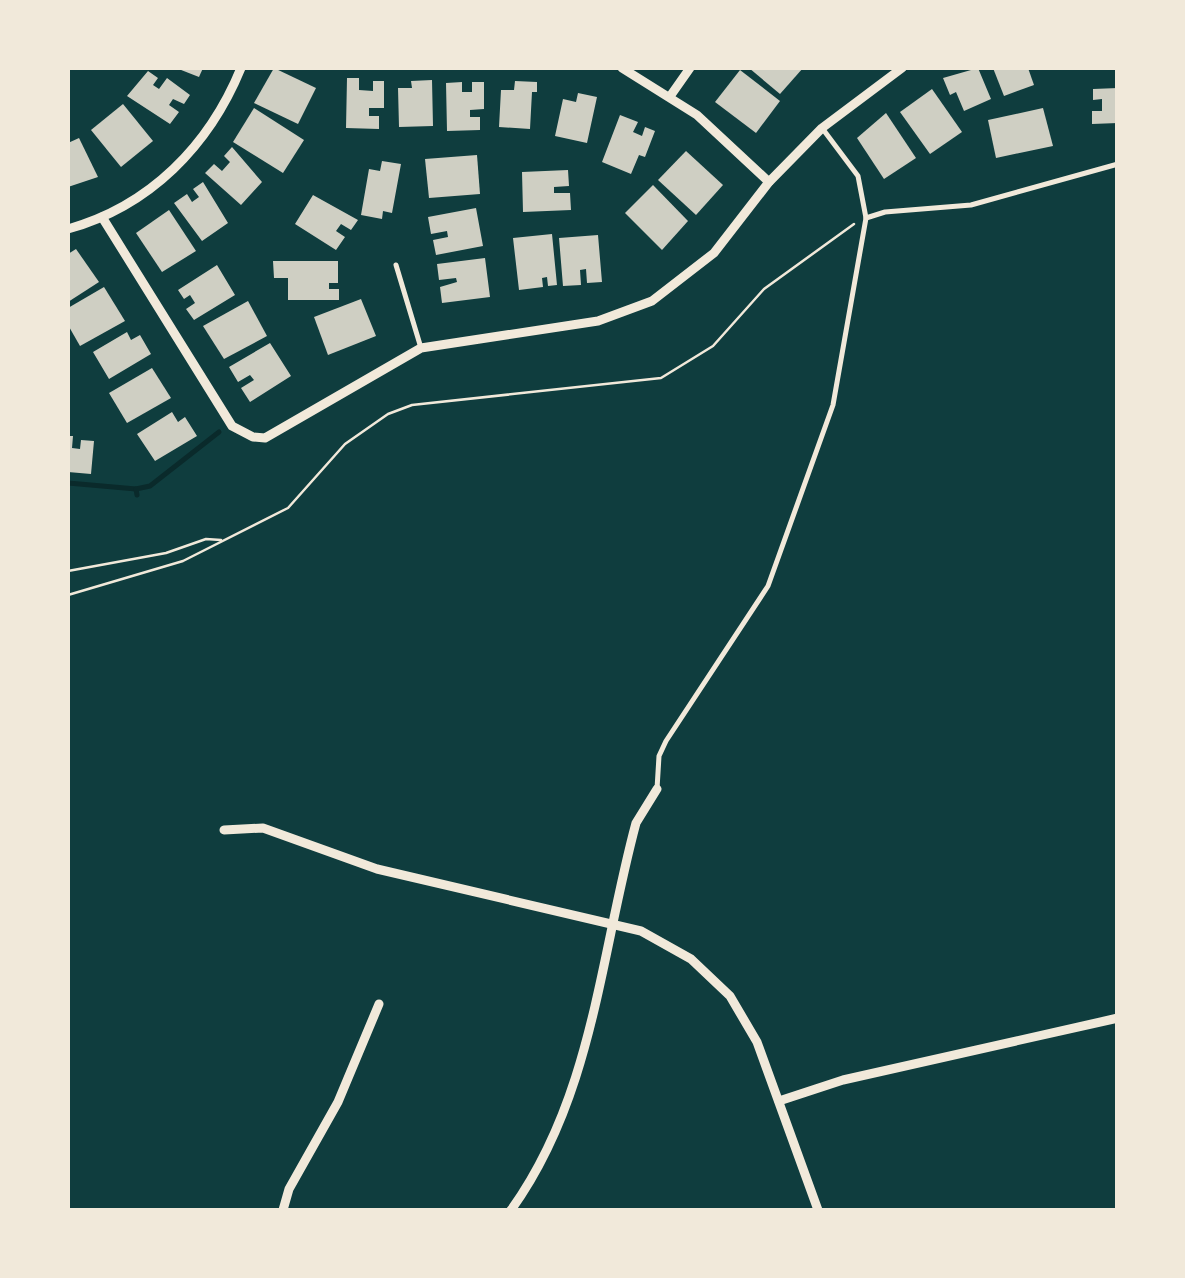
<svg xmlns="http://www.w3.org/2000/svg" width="1185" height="1278" font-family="'Golos Text',sans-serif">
<rect width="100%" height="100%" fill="#0f3d3e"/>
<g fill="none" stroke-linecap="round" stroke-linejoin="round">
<g stroke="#0a2a2b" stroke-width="5">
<polyline points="68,483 136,489"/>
<polyline points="137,495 136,489 150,486 219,432"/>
</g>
</g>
<g fill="#cfcfc3">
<polygon points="176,68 203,68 199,77"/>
<polygon points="274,68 316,88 298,124 254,103"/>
<polygon points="749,68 803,68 780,94"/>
<polygon points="978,68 991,99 964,111 956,92 950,95 943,78"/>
<polygon points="993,68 1028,68 1034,85 1004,96"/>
<polygon points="740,70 780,101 756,133 715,102"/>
<polygon points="148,71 158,78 153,85 159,89 167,78 190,95 184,104 173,99 169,105 179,112 170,124 127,96"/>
<polygon points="347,78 359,78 359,90 373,91 373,81 384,81 384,108 369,108 369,116 379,116 379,129 346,128"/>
<polygon points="432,80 433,126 399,127 398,88 412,88 411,81"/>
<polygon points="515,81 537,82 537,92 532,92 530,129 499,127 501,90 514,90"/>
<polygon points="462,82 462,92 472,92 472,82 484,82 484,109 470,110 470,117 480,117 480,130 447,131 446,83"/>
<polygon points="1118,88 1118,123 1092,124 1092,111 1102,111 1102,99 1093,100 1093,89"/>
<polygon points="932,89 962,132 930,154 900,112"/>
<polygon points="578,93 597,97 587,143 555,136 563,99 576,102"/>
<polygon points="123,104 153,141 121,167 91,130"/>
<polygon points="254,108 304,140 283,173 233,142"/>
<polygon points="1043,108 1053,146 996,158 988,120"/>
<polygon points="886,113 916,158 884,179 857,138"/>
<polygon points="620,115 638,122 633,132 642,136 645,127 655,131 645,157 639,155 631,174 602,162"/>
<polygon points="79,138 98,177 68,187 68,143"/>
<polygon points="232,147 262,182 241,205 205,173 214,164 222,171 230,162 224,156"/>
<polygon points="686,151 723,185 696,215 658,180"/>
<polygon points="477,155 480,194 429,198 425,159"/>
<polygon points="382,161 401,164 392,213 383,211 382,219 361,215 369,169 380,171"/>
<polygon points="568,170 569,186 554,187 554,193 570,193 571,210 523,212 522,172"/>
<polygon points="203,182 228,223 202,241 174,203 187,194 192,202 199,197 193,189"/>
<polygon points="653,185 688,221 662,250 625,213"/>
<polygon points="313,195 358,220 351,230 341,224 336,231 345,237 336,250 295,224"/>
<polygon points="476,208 483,246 436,255 433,240 448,237 447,231 431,234 428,217"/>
<polygon points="169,210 196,251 162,272 136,233"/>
<polygon points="552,234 557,285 548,286 547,277 542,278 543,287 519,290 513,238"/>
<polygon points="598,235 602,282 587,283 586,269 580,270 581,285 563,286 559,238"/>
<polygon points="76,249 99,282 68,302 68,254"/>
<polygon points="485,258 490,297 442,303 440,287 457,282 456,278 439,280 437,264"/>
<polygon points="273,261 338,261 338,283 329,283 329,289 339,289 339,300 288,300 288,278 274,278"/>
<polygon points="217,265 235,295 194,320 186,309 195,303 190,295 184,299 178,290"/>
<polygon points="104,287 125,321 80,346 68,325 68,308"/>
<polygon points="361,299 376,336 328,355 314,317"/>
<polygon points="248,301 267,336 224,359 203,326"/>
<polygon points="127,332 131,340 140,335 151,354 109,379 93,352"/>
<polygon points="270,343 291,376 250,402 241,388 254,380 250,375 238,382 229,367"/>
<polygon points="152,368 171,398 127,423 109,393"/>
<polygon points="172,412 178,422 185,417 197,436 155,461 137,434"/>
<polygon points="68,436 73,436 72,448 80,449 81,440 94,441 91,474 68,472"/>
</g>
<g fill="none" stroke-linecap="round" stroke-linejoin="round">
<g stroke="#f1e9da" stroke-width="2.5">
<polyline points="68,571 166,553 206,539 221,540"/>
<polyline points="68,595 183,561 288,508 345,444 388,414 412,405 661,378 713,346 764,289 854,224"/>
</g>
<g stroke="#f1e9da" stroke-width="5">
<polyline points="866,218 885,212 971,205 1118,164"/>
<polyline points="396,265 421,348"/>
<polyline points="657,789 659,756 666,741 768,586 833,405 866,218 858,176 822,128"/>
</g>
<g stroke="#f1e9da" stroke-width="9">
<polyline points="622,68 697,115 769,182"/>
<polyline points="671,95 690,68"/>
<polyline points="102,217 232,426 253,437 265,438 421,348 598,321 652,301 714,253 769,182 822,128 902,68"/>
<path d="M 68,229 C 150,206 209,146 241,68"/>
<polyline points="224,830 263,828 377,869 641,931 691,959 730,996 757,1042 818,1210"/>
<polyline points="779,1101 843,1080 1118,1018"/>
<polyline points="283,1210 289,1189 338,1102 379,1004"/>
<path d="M 511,1210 C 593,1096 600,956 636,823 L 657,789"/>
</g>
</g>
<rect width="1185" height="1278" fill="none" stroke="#f1e9da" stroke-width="140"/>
</svg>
